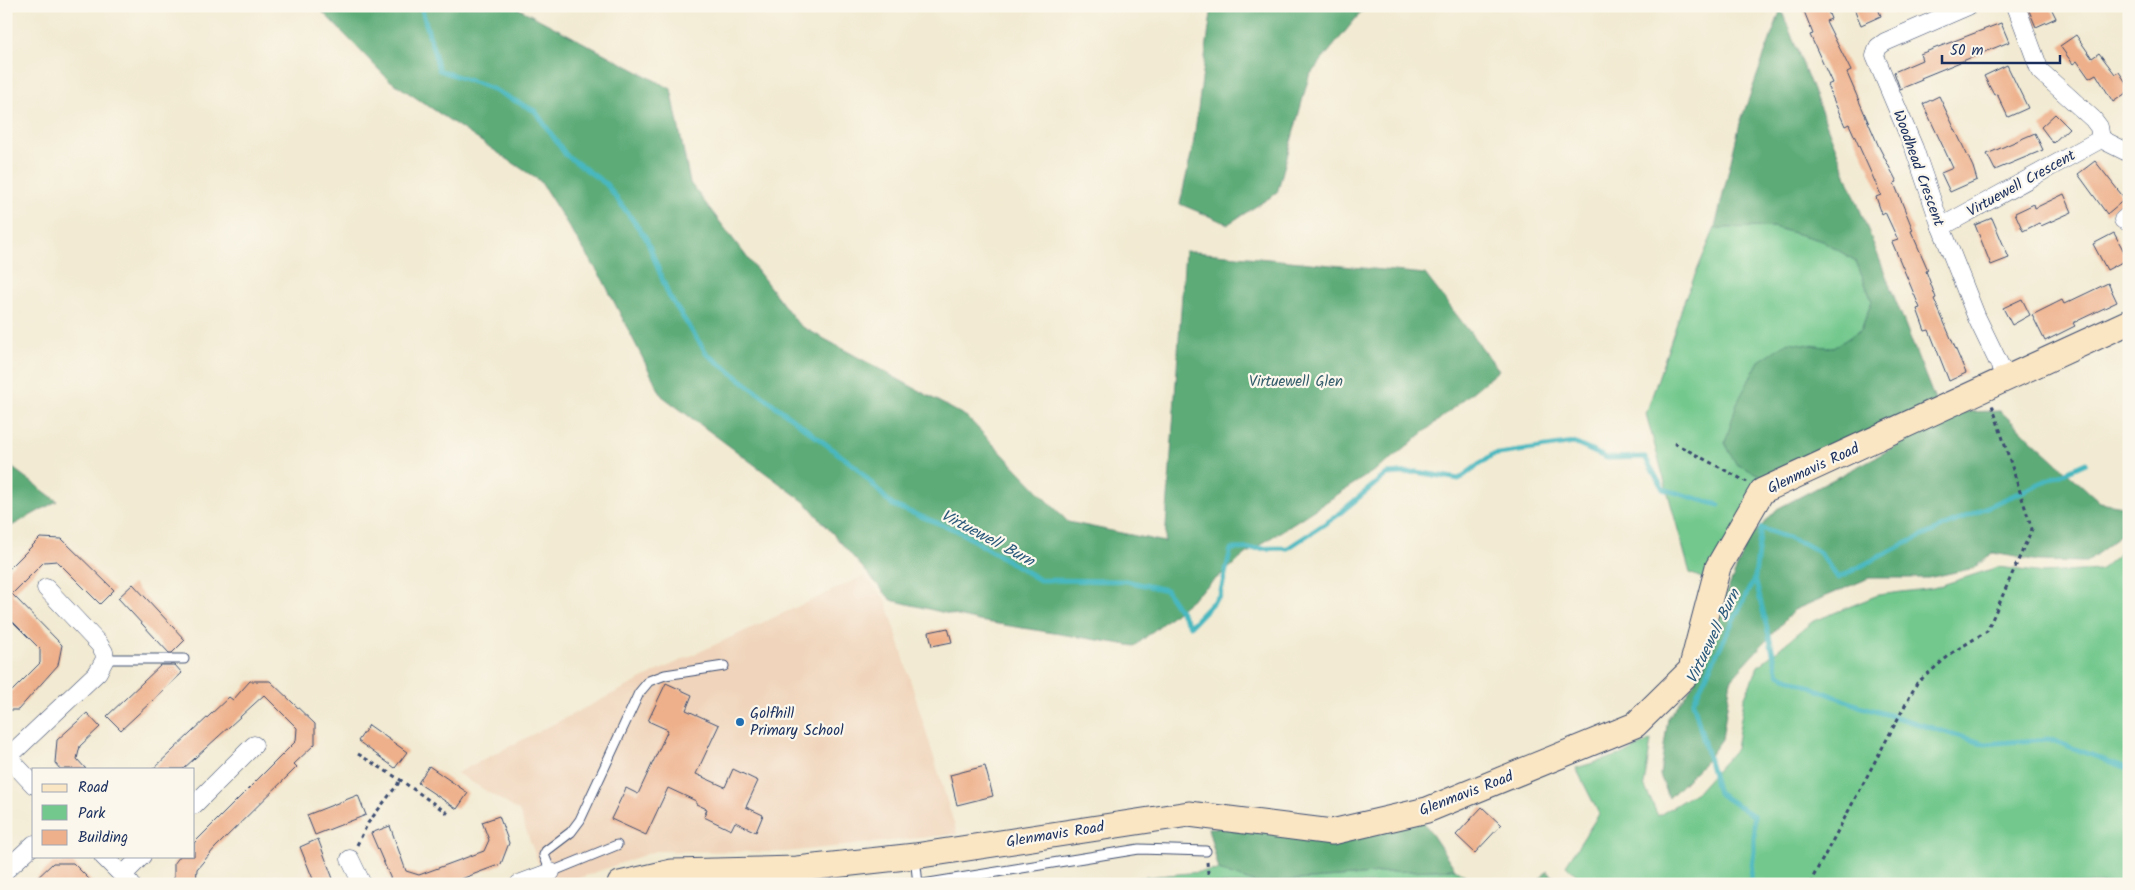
<svg xmlns="http://www.w3.org/2000/svg" width="2135" height="890" font-family="Kalam,sans-serif">
<rect width="100%" height="100%" fill="#fbf7ec"/>
<filter id="ink" filterUnits="userSpaceOnUse"><feTurbulence type="fractalNoise" baseFrequency=".02" numOctaves="2"/><feDisplacementMap in="SourceGraphic" scale="10" xChannelSelector="R" yChannelSelector="G"/><feConvolveMatrix kernelMatrix="1 2 1 2 8 2 1 2 1" color-interpolation-filters="sRGB"/></filter>
<filter id="wash" filterUnits="userSpaceOnUse"><feTurbulence type="fractalNoise" baseFrequency=".0096" numOctaves="4" result="noise"/><feDisplacementMap in="SourceGraphic" scale="20" xChannelSelector="R" yChannelSelector="G"/><feGaussianBlur stdDeviation="1.12" result="paint"/><feColorMatrix in="noise" values="0 0 0 0 0 0 0 0 0 0 0 0 0 0 0 0 0 1.4 0 .05"/><feComposite in="paint" operator="in"/></filter>
<g filter="url(#wash)">
<rect width="100%" height="100%" fill="#f2ead2"/>
<polygon fill="#f0d5bc" points="864,576 886,600 957,834 785,852 655,851 563,884 539,865 519,811 457,773 658,671"/>
<g fill="#72c88d" stroke="#467c76">
<polygon points="1773,227 1823,241 1856,261 1872,301 1861,330 1833,348 1788,343 1759,361 1768,479 1706,580 1690,573 1646,414 1685,299 1715,228"/>
<polygon points="2129,545 2129,884 1586,884 1566,865 1599,814 1576,768 1627,753 1651,740 1644,785 1658,816 1698,791 1736,749 1744,699 1758,666 1812,622 1878,595 1933,588 1998,567 2043,573 2100,570"/>
<polygon points="1455,869 1478,884 1078,884 1219,870 1256,883 1353,876 1386,872"/>
</g>
<g fill="#5dac78" stroke="#3c6e6b">
<polygon points="317,6 514,6 671,89 690,183 799,325 967,417 1068,522 1165,542 1185,251 1425,274 1499,370 1389,461 1246,554 1135,646 979,621 891,600 806,503 662,396 603,280 540,181 388,79"/>
<polygon points="1212,6 1366,6 1309,76 1277,193 1228,224 1180,204 1193,146"/>
<polygon points="1781,9 1936,403 1768,479 1736,464 1725,443 1737,403 1759,361 1788,342 1833,348 1861,330 1872,301 1856,261 1823,241 1773,227 1715,228 1740,123"/>
<polygon points="2000,411 2100,502 2129,507 2129,523 2113,542 2086,562 2039,561 1993,553 1974,568 1928,578 1869,578 1794,610 1731,679 1722,739 1706,761 1669,798 1660,775 1668,718 1691,688 1710,652 1723,601 1749,539 1777,509 1961,412"/>
<polygon points="6,463 57,501 6,529"/>
<polygon points="1423,821 1455,869 1386,872 1353,876 1256,883 1219,870 1208,828"/>
<polygon points="1547,871 1563,884 1536,884"/>
</g>
<g fill="none" stroke-linecap="round" stroke-linejoin="round">
<g stroke="#49b8c0" stroke-width="5">
<polyline points="421,6 439,70 490,88 535,111 566,155 606,184 646,238 669,296 707,354 856,467 892,505 958,531 1040,580 1126,581 1166,590 1190,626 1220,595 1231,549 1288,548 1335,517 1387,474 1416,472 1459,479 1492,455 1574,443 1607,458 1645,457 1663,489 1719,505"/>
<polyline points="1755,578 1778,674 1859,706 1985,744 2049,739 2129,769"/>
<polyline points="1750,884 1754,851 1754,816 1718,793 1693,702 1755,577 1761,528 1805,544 1819,552 1838,578 1900,546 2086,463"/>
</g>
</g>
<g id="blocks">
<g fill="#eeb08b">
<polygon points="1802,6 1826,6 1831,19 1826,21 1851,71 1847,73 1879,147 1897,182 1894,183 1913,230 1911,231 1928,270 1926,271 1936,298 1934,299 1966,373 1949,381 1929,330 1925,331 1917,309 1920,308 1892,242 1898,240 1885,212 1882,214 1876,197 1881,195 1849,124 1845,126 1827,85 1832,83 1810,35 1813,34"/>
<polygon points="1853,6 1877,6 1881,16 1861,25"/>
<polygon points="2027,6 2050,6 2056,18 2036,27"/>
<polygon points="2001,23 2009,42 1921,78 1922,80 1900,89 1894,72 1922,60 1920,54"/>
<polygon points="2076,35 2092,58 2099,53 2115,74 2119,72 2129,87 2129,91 2113,102 2096,74 2089,78 2077,61 2073,64 2060,46"/>
<polygon points="2007,65 2028,108 2008,117 1997,94 1994,95 1984,76"/>
<polygon points="1939,96 1973,167 1977,180 1950,192 1941,173 1953,168 1923,104"/>
<polygon points="2055,114 2069,128 2053,143 2041,127"/>
<polygon points="2035,133 2043,150 1995,170 1987,154"/>
<polygon points="2095,161 2125,199 2107,214 2078,174"/>
<polygon points="2064,194 2072,212 2041,226 2039,223 2023,231 2015,213 2034,204 2035,208"/>
<polygon points="1992,218 2009,258 1991,265 1975,225"/>
<polygon points="2114,233 2128,259 2107,270 2093,244"/>
<polygon points="2108,283 2117,302 2073,323 2075,326 2045,341 2032,315 2062,300 2064,304"/>
<polygon points="2022,299 2030,315 2012,325 2003,308"/>
<polygon points="40,538 62,539 114,590 100,604 57,561 44,562 12,594 62,645 58,665 18,710 6,710 6,691 12,691 40,663 40,649 6,615 6,572"/>
<polygon points="133,584 185,640 172,653 169,653 118,598"/>
<polygon points="948,628 952,642 932,646 929,632"/>
<polygon points="161,665 175,665 182,673 121,730 107,716"/>
<polygon points="250,681 270,681 315,724 315,744 294,764 297,767 215,848 197,869 196,884 174,884 174,864 180,856 194,856 194,843 296,741 297,728 264,695 183,769 153,769 229,697 233,700"/>
<polygon points="666,683 692,695 686,710 719,725 696,774 725,787 733,769 758,781 746,807 763,815 756,832 735,822 731,830 704,817 707,809 696,804 696,801 668,788 646,835 611,819 626,788 638,794 668,730 648,721"/>
<polygon points="87,713 100,727 80,746 77,759 86,769 60,769 55,763 57,740"/>
<polygon points="369,725 407,752 395,768 358,741"/>
<polygon points="429,766 468,793 457,809 418,783"/>
<polygon points="985,766 993,796 957,805 950,775"/>
<polygon points="358,795 366,815 315,835 307,815"/>
<polygon points="1482,807 1501,825 1475,853 1456,835"/>
<polygon points="499,816 509,843 501,864 448,884 393,884 371,833 390,826 406,871 419,875 484,851 489,840 482,822"/>
<polygon points="318,839 335,884 315,884 300,847"/>
<polygon points="53,863 73,863 94,884 31,884"/>
</g>
</g>
</g>
<g filter="url(#ink)">
<use href="#blocks" fill-opacity="0" stroke="#3b4b6f" stroke-width="1"/>
<g fill="none" stroke-linecap="round" stroke-linejoin="round">
<defs>
<g id="lane">
<polyline points="105,659 184,659"/>
<polyline points="617,845 551,872 544,855 546,851 571,832 580,820 639,693 649,681 665,675 724,666"/>
<polyline points="915,857 918,884"/>
<polyline points="923,884 1139,849 1206,851"/>
</g>
<g id="street">
<polyline points="1968,6 1885,42 1878,47 1875,56 1914,148 1941,227 1977,318 2006,378"/>
<polyline points="2016,6 2040,71 2093,119 2099,127 2101,139"/>
<polyline points="2101,139 2129,153"/>
<polyline points="2123,220 2129,215"/>
<polyline points="1941,227 2101,139"/>
<polyline points="6,755 34,785"/>
<polyline points="8,757 98,672 105,659 104,652 99,644 46,588"/>
<polyline points="194,805 254,745"/>
<polyline points="103,856 131,884"/>
<polyline points="350,859 362,884"/>
<polyline points="6,870 34,844"/>
<polyline points="123,875 142,856"/>
<polyline points="519,884 551,872"/>
</g>
<polyline id="secondary" points="620,884 672,872 797,869 915,856 1189,814 1332,832 1427,810 1635,725 1691,670 1718,567 1762,491 2129,322"/>
</defs>
<use href="#lane" stroke="#3b4b6f" stroke-width="11"/>
<use href="#street" stroke="#3b4b6f" stroke-width="19"/>
<use href="#secondary" stroke="#3b4b6f" stroke-width="27"/>
<g stroke="#3b4b6f" stroke-width="3" stroke-dasharray="4 4" stroke-linecap="butt">
<polyline points="1674,443 1747,482"/>
<polyline points="358,754 399,779 450,815"/>
<polyline points="357,845 368,823 398,784 399,779"/>
<polyline points="1207,862 1209,884"/>
<polyline points="1812,884 1812,879 1917,683 1952,653 1987,631 2032,529 1992,405"/>
</g>
<use href="#lane" stroke="#fff" stroke-width="9"/>
<use href="#street" stroke="#fff" stroke-width="18"/>
<use href="#secondary" stroke="#fbe6c4" stroke-width="25"/>
</g>
</g>
<circle fill="#1f6fb2" stroke="#fbf7ec" stroke-width="2" cx="740" cy="722" r="5"/>
<g text-anchor="middle" stroke-width="4.5" stroke-linejoin="round" paint-order="stroke">
<g font-size="15" fill="#1b2f5e" stroke="#fbf7ec">
<text transform="translate(1919 168) rotate(70)" y="5">Woodhead Crescent</text>
<text transform="translate(2021 183) rotate(-29)" y="5">Virtuewell Crescent</text>
<text transform="translate(1813 468) rotate(-25)" y="5">Glenmavis Road</text>
<text transform="translate(1466 793) rotate(-21)" y="5">Glenmavis Road</text>
<text transform="translate(1055 834) rotate(-9)" y="5">Glenmavis Road</text>
</g>
<g font-size="15" fill="#355d6c" stroke="#fbf7ec">
<text x="1296" y="386">Virtuewell Glen</text>
</g>
<g font-size="15" fill="#1b2f5e" stroke="#fbf7ec" text-anchor="start">
<text x="750" y="718">Golfhill<tspan x="750" dy="17">Primary School</tspan></text>
</g>
<g font-size="16" font-style="italic" fill="#29587b" stroke="#fbf7ec">
<text transform="translate(988 537) rotate(28)" y="6">Virtuewell Burn</text>
<text transform="translate(1712 636) rotate(-64)" y="6">Virtuewell Burn</text>
</g>
</g>
<rect width="2135" height="890" fill="none" stroke="#fbf7ec" stroke-width="25"/>
<rect x="32" y="768" width="162" height="90" fill="#fbf7ec" stroke="#a1a7b3"/>
<rect x="42" y="784" width="25" height="8" fill="#fbe6c4" stroke="#a1a7b3"/>
<text x="78" y="792" font-size="15" fill="#1b2f5e">Road</text>
<rect x="42" y="805" width="25" height="15" fill="#72c88d" stroke="#a1a7b3"/>
<text x="78" y="818" font-size="15" fill="#1b2f5e">Park</text>
<rect x="42" y="830" width="25" height="15" fill="#eeb08b" stroke="#a1a7b3"/>
<text x="78" y="842" font-size="15" fill="#1b2f5e">Building</text>
<path d="M1942 55v8h118v-8" fill="none" stroke="#1b2f5e" stroke-width="2.5"/>
<text x="1950" y="55" font-size="15" fill="#1b2f5e" stroke="#fbf7ec" stroke-width="4" paint-order="stroke">50 m</text>
</svg>
